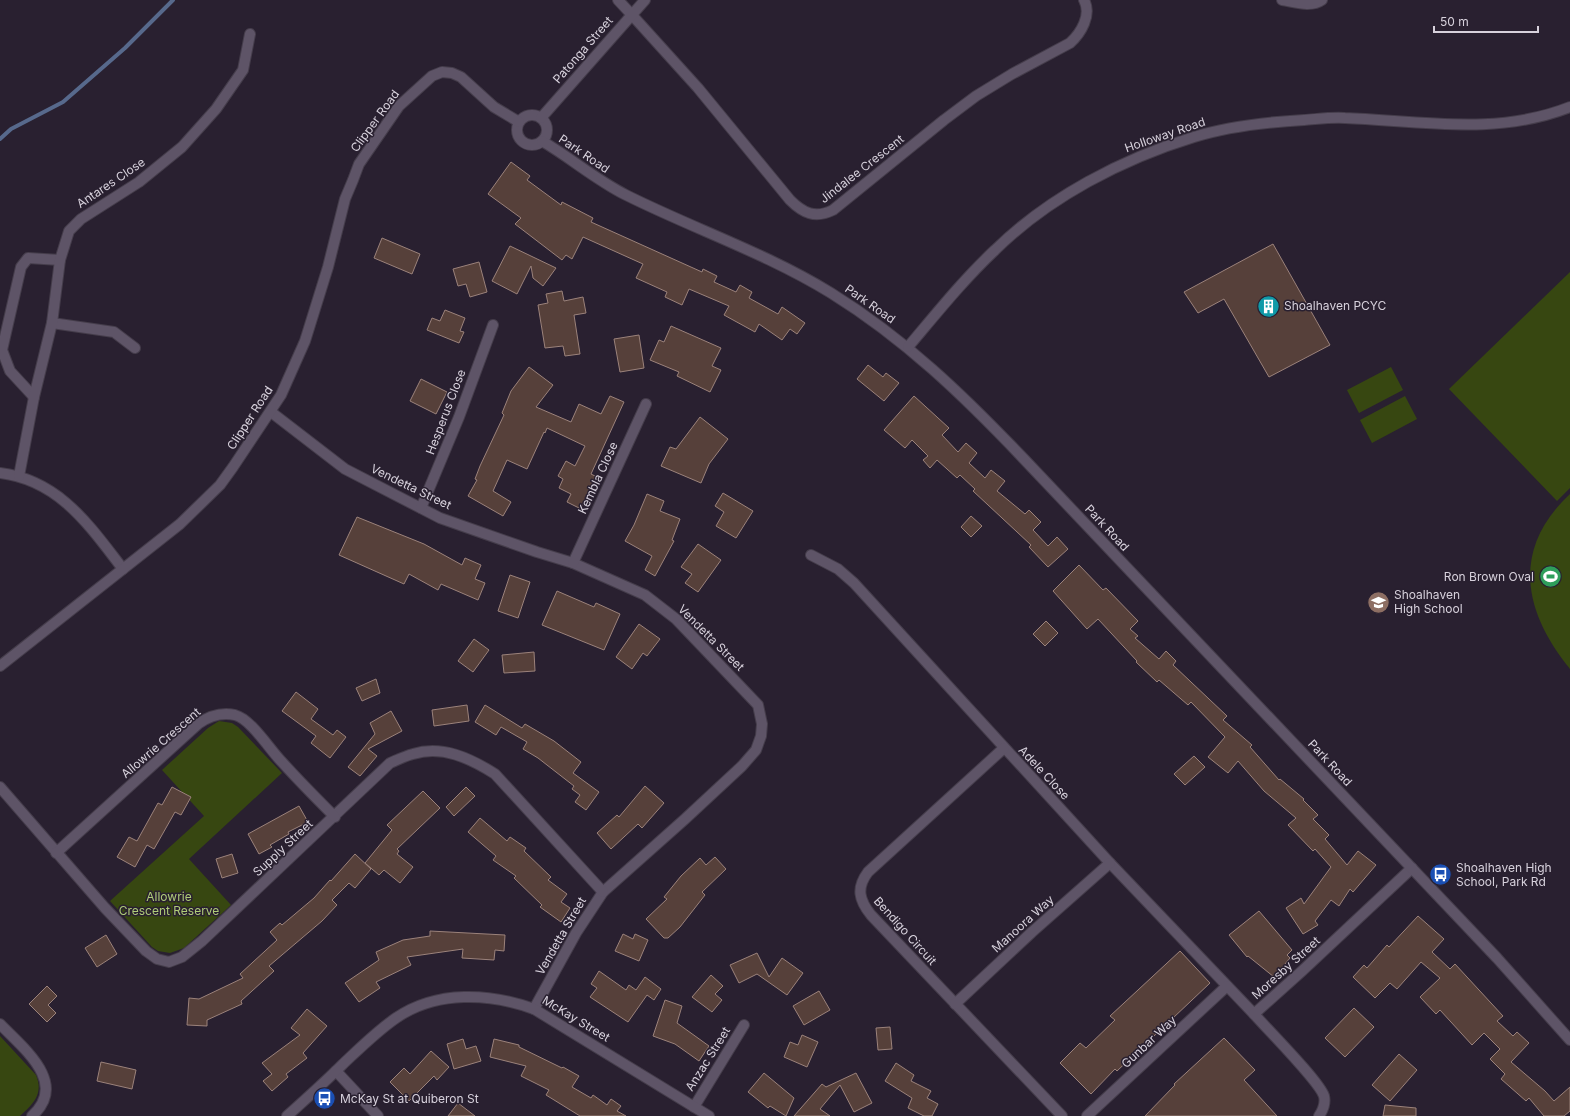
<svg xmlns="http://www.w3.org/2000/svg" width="1570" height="1116" font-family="Inter,sans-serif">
<rect width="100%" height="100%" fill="#292030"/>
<g fill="#374711">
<polygon points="1570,272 1570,488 1557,501 1449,389"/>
<polygon points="1391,367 1403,390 1359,413 1347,390"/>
<polygon points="1405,396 1417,419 1372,443 1360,420"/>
<path d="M 1570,494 L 1570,669 C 1523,611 1511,549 1570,494 Z"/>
<polygon points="219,721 232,723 238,727 282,773 189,859 231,905 184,948 170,953 158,951 152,947 110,901 204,816 162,770 208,728"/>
<path d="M 0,1036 L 36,1075 C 44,1094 33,1104 20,1116 L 0,1116 Z"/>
</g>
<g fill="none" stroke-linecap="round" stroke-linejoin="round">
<polyline stroke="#57698c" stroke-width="4" points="0,139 11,129 63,102 125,48 173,0"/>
</g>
<g fill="#56403a" stroke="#9b827b">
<polygon points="511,162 530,176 527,180 561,205 562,202 593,218 591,222 702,272 703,269 717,276 714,282 736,292 740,285 752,292 749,298 778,314 782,307 805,323 797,334 790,329 782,340 759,324 755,332 724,315 729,306 689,289 682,305 665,297 667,292 636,278 643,264 583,237 572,259 566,255 562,260 515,224 521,218 488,194"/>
<polygon points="382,238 420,254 412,274 374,258"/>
<polygon points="1273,244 1330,345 1269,377 1224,299 1198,313 1184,292"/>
<polygon points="510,246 556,268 543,286 533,278 531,266 517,294 492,281"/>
<polygon points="479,262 487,292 470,297 466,284 458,286 453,269"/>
<polygon points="562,291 564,301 583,297 586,313 574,315 580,354 565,356 563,346 545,348 538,305 548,303 546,294"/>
<polygon points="445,310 465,318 460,331 464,332 459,343 427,330 432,318 440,321"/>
<polygon points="671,326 721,348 712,366 721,370 710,392 677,376 679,372 650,360 659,340 664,342"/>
<polygon points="639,335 644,368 620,372 614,339"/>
<polygon points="868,365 883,377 886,373 899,383 884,401 857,379"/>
<polygon points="529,367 553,385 536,407 571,422 579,404 601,414 610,396 624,402 591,474 597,477 581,509 567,502 571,494 559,488 563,479 558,476 566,461 575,466 585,446 547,428 545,433 544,432 527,469 507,460 493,491 511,502 503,516 468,496 477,480 475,479 480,466 504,415 502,413 511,391"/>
<polygon points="421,379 447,392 436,414 410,401"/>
<polygon points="914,396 949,428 942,435 958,452 966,443 977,453 969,463 985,478 991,470 1005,481 997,491 1025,514 1029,510 1041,522 1033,530 1048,546 1057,537 1068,549 1048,567 1029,547 1031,545 973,491 975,489 960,475 957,478 937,460 930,468 923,460 928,456 912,440 905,448 884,430"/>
<polygon points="700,417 728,439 709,464 701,483 661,466 670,447 676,449"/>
<polygon points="723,493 753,511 736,538 716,526 724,512 715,506"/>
<polygon points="647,494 664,501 660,511 680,519 672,540 674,541 655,576 645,570 652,556 625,541 634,525"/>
<polygon points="971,516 982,526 971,537 961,527"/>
<polygon points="357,517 424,544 462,565 465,558 481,565 475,579 485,583 478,600 441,584 438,590 409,574 404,584 339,555"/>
<polygon points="698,544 721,560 698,592 685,583 692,574 681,567"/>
<polygon points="1079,565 1103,590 1106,588 1138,621 1130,629 1138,636 1135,638 1159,659 1166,651 1176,661 1173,665 1227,716 1223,720 1252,745 1250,747 1279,780 1280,779 1304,799 1303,800 1318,815 1313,819 1329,835 1325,839 1347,865 1358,851 1376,865 1353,892 1350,889 1339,906 1331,900 1315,921 1318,925 1303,934 1286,908 1301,898 1304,904 1331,867 1315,849 1313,851 1288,825 1296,818 1264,791 1238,761 1228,773 1208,757 1225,737 1191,702 1188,705 1159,680 1157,682 1136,662 1137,661 1098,619 1087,629 1053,591"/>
<polygon points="510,575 530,582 518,618 498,611"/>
<polygon points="557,591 594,607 596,603 620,614 604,650 542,625"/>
<polygon points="1046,621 1058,633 1045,646 1033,634"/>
<polygon points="639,624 660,639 647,656 643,653 632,669 616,657"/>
<polygon points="474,639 489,650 473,672 458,661"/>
<polygon points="534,652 535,671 504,673 502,655"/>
<polygon points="376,679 380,693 362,701 356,688"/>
<polygon points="296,692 318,709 311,719 333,735 337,730 346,737 330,758 311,743 316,736 282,711"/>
<polygon points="467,705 469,721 434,726 432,710"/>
<polygon points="485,705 522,728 525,724 554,741 581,762 573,773 599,792 586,810 575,802 580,795 572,789 574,786 538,758 523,749 527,742 501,727 496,735 475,722"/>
<polygon points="391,711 402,731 368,749 377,756 360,776 348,767 375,734 370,723"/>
<polygon points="1194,756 1205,767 1185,785 1174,774"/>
<polygon points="645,786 664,803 642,828 638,824 611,849 597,833 617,815 619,817"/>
<polygon points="172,787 191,797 181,815 175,812 154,849 147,845 135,867 117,857 129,837 137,841 158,803 162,805"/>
<polygon points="466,787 475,796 454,816 446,807"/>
<polygon points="423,791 440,808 397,849 399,851 397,854 413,867 400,883 384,870 379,875 365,863 392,830 387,825"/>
<polygon points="299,806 308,822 288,832 289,834 270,845 272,847 259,854 248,834"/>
<polygon points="480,818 507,841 510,837 526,848 524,851 551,877 548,880 567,894 561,902 570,908 561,922 540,907 542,905 514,878 516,876 493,860 496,856 468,832"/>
<polygon points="232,854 238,873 222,878 216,859"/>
<polygon points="355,854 371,869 355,888 349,883 332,900 337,905 322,921 269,966 274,971 241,1001 242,1004 207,1020 207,1026 187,1025 189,998 199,999 243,978 240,974 277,940 270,932 280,923 282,925 314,898 330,880 331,881"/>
<polygon points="715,857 726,869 702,892 705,895 680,927 668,938 664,938 646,919 667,899 664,897 681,876 700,858 706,865"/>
<polygon points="1259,911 1292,950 1287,955 1290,958 1274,977 1248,956 1247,957 1229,935"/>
<polygon points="1418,916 1444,939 1432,952 1450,969 1455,964 1503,1016 1497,1021 1513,1036 1517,1032 1529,1043 1511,1062 1545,1091 1554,1101 1570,1087 1570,1111 1564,1116 1544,1116 1529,1098 1526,1101 1501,1079 1505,1074 1490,1059 1500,1049 1484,1033 1472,1045 1440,1010 1436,1014 1420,997 1440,978 1421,962 1397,989 1390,983 1375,998 1353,977 1364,965 1367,968 1387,945 1389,947"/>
<polygon points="430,931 505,935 504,951 495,950 494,960 462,958 463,949 407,957 411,965 376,982 380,988 359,1002 345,983 379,960 376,952 403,940 430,936"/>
<polygon points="623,934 633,939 635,934 648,940 639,961 615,951"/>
<polygon points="106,935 117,954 97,967 85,948"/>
<polygon points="1180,951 1210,983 1117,1071 1115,1069 1091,1094 1060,1063 1080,1043 1086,1048 1115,1020 1110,1016"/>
<polygon points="757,953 769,977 782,958 803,973 787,995 757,974 739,983 730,965"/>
<polygon points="599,971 626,990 629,985 636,990 645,977 661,989 654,1000 647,995 628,1022 590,997 597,988 591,984"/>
<polygon points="711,975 723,986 715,994 722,1000 712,1012 692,997"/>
<polygon points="47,986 57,996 48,1005 56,1013 47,1022 29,1004"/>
<polygon points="819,991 830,1010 804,1025 793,1006"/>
<polygon points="665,1000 682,1006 677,1023 709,1046 699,1061 675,1044 653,1036"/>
<polygon points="1354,1008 1374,1027 1345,1057 1325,1038"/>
<polygon points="307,1009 327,1026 303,1053 307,1058 286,1074 288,1077 272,1091 263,1081 272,1074 262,1063 300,1035 291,1028"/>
<polygon points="890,1027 892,1049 878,1050 876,1028"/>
<polygon points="802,1035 818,1042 807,1067 784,1057 790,1042 798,1045"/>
<polygon points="1224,1038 1255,1070 1244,1080 1277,1116 1145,1116 1175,1085 1174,1084"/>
<polygon points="463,1039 466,1049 476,1046 481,1061 454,1069 447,1044"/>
<polygon points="494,1039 519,1045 519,1047 562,1068 563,1067 579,1076 572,1087 591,1098 593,1095 607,1105 611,1099 621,1106 617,1111 626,1116 580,1116 546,1095 549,1090 521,1076 526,1066 490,1057"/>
<polygon points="431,1051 449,1067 437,1080 434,1076 409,1101 390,1082 404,1068 410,1074"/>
<polygon points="1399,1054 1417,1070 1390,1101 1372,1085"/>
<polygon points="101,1062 136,1070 132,1089 97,1081"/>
<polygon points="896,1063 914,1075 911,1081 931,1091 927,1098 938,1104 932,1116 924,1116 908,1108 912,1098 885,1081"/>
<polygon points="764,1073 794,1098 786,1116 770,1106 768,1108 748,1092"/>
<polygon points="856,1073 872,1103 854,1112 840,1085 820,1109 830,1116 794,1116 822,1084 826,1087"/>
<polygon points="458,1103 475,1116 448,1116"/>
<polygon points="1385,1105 1416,1108 1416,1116 1383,1116"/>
</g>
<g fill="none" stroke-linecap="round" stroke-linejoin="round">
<defs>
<g id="street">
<path d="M 1282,0 C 1295,2 1311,8 1322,0"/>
<path d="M 632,15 L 698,88 L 790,200 C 803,213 815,219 833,210 L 944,120 L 976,96 L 1012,74 L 1070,43 C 1081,33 1092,15 1084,0"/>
<polyline points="52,323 114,332 135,348"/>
<polyline points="34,397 10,371 2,350 21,267 28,258 60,260"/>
<polyline points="271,412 345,469 440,518 537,552 573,563 645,595 676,619 758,705 762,724 761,736 756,750 742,766 685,819 603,892 576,933 534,1009"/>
<path d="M 0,473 C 59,480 89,525 123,569"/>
<polyline points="19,476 34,397 52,323 60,260 69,231 81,219 139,182 182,147 216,109 243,70 250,34"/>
<polyline points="421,508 459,417 493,325"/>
<polyline points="811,555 838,569 854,583 1110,863 1254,1014"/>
<polyline points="573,563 646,404"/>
<path d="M 1004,748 L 868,872 C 856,888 859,900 871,915 L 1062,1116"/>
<path d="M 0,787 L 105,908 L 146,951 L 157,959 L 169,962 L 182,957 L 202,941 L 390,763 C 397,760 405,756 413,754 C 442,745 470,758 495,774 L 603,892"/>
<path d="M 56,853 L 198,724 C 209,716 221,712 235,715 C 251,719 270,750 282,762 C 299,781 317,799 335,817"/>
<polyline points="955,1004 1032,932 1110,863"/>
<path d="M 0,1024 C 23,1048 69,1083 32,1116"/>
<polyline points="336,1071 378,1116"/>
<polyline points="694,1107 744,1025"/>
<polyline points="1087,1116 1227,986"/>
<path d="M 1319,1116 C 1323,1110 1326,1104 1324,1096 C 1319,1081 1268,1030 1254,1014 L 1302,971 L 1412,868"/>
</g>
<g id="secondary">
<polyline points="618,0 632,15"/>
<circle cx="532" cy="130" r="15"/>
<polyline points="541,118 645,0"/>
<path d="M 542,141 C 571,158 596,180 626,195 C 694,229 766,253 831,293 C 905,339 963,395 1023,458 L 1497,958 L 1570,1040"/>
<path d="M 908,347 C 936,314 963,280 995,250 C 1049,197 1122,159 1194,137 C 1229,126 1268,122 1304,120 C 1318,119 1332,117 1345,118 C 1421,121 1497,136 1570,107"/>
<polyline points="0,666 180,524 220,485 233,467 281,395 305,341 328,267 345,199 353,180 359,164 399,106 432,76 442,72 452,73 461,77 494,107 519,122"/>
<path d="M 287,1116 C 306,1099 325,1082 343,1064 C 360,1048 377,1031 396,1018 C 437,990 490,993 534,1009 L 709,1116"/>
</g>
</defs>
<use href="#street" stroke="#453d4b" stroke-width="12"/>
<use href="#secondary" stroke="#453d4b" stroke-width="12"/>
<use href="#street" stroke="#5e5467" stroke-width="10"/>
<use href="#secondary" stroke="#5e5467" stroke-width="10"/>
</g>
<defs>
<symbol id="building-disc" viewBox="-11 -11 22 22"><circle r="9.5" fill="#0f9aa8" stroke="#292030"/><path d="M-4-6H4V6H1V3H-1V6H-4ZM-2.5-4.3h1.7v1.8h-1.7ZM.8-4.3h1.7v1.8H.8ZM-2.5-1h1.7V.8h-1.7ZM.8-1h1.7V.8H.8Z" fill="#fff"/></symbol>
<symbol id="stadium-disc" viewBox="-11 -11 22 22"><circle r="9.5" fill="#2e9e5b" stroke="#292030"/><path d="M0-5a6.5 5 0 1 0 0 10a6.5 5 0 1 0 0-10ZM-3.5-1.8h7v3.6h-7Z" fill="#fff"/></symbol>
<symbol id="school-disc" viewBox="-11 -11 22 22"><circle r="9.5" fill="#8d6e63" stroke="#292030"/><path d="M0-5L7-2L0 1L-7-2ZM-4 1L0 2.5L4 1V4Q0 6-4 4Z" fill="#fff"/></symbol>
<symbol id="bus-disc" viewBox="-11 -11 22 22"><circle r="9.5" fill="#1a4fb4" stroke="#292030"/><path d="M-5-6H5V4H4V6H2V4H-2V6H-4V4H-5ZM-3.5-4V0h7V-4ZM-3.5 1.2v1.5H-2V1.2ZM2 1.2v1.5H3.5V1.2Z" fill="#fff"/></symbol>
</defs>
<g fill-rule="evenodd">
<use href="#building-disc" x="1256" y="294" width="25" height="25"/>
<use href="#stadium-disc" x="1538" y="564" width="25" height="25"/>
<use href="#school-disc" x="1366" y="590" width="25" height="25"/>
<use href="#bus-disc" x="1428" y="862" width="25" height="25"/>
<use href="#bus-disc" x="312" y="1086" width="25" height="25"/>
</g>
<g text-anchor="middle" stroke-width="3" stroke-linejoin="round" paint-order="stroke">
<g font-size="12" fill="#d7d1dc" stroke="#292030">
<text transform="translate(583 50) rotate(-49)" y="4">Patonga Street</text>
<text transform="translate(375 121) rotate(-54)" y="4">Clipper Road</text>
<text transform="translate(1165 135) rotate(-19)" y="4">Holloway Road</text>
<text transform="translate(584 154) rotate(34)" y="4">Park Road</text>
<text transform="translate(862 169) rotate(-38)" y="4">Jindalee Crescent</text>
<text transform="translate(111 183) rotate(-34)" y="4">Antares Close</text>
<text transform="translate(870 304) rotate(35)" y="4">Park Road</text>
<text transform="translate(446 412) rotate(-69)" y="4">Hesperus Close</text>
<text transform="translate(250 418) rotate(-57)" y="4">Clipper Road</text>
<text transform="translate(598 478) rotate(-65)" y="4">Kembla Close</text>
<text transform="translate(411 487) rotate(26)" y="4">Vendetta Street</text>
<text transform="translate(1107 528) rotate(47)" y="4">Park Road</text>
<text transform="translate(711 638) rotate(45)" y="4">Vendetta Street</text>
<text transform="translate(161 743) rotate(-41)" y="4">Allowrie Crescent</text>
<text transform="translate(1330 763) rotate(47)" y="4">Park Road</text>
<text transform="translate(1044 773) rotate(47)" y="4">Adele Close</text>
<text transform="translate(283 848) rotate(-43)" y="4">Supply Street</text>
<text transform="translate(1023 924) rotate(-42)" y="4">Manoora Way</text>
<text transform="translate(905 931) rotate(48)" y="4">Bendigo Circuit</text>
<text transform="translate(561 936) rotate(-60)" y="4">Vendetta Street</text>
<text transform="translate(1286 968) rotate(-42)" y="4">Moresby Street</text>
<text transform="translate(576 1019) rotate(31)" y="4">McKay Street</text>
<text transform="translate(1149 1042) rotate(-43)" y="4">Gunbar Way</text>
<text transform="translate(708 1059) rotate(-58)" y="4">Anzac Street</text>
</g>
<g font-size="12" fill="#d7d1dc" stroke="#292030" text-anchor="start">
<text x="1284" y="310">Shoalhaven PCYC</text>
<text x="1534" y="581" text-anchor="end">Ron Brown Oval</text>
<text x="1394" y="599">Shoalhaven<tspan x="1394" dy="14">High School</tspan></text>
<text x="1456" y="872">Shoalhaven High<tspan x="1456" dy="14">School, Park Rd</tspan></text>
<text x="340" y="1103">McKay St at Quiberon St</text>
</g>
<g font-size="12" fill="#afcc78" stroke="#292030">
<text x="169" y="901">Allowrie<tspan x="169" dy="14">Crescent Reserve</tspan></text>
</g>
</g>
<path d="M1434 26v6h104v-6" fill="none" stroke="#d7d1dc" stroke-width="2"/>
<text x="1440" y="26" font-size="12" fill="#d7d1dc" stroke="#292030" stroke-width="3" paint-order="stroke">50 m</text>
</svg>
